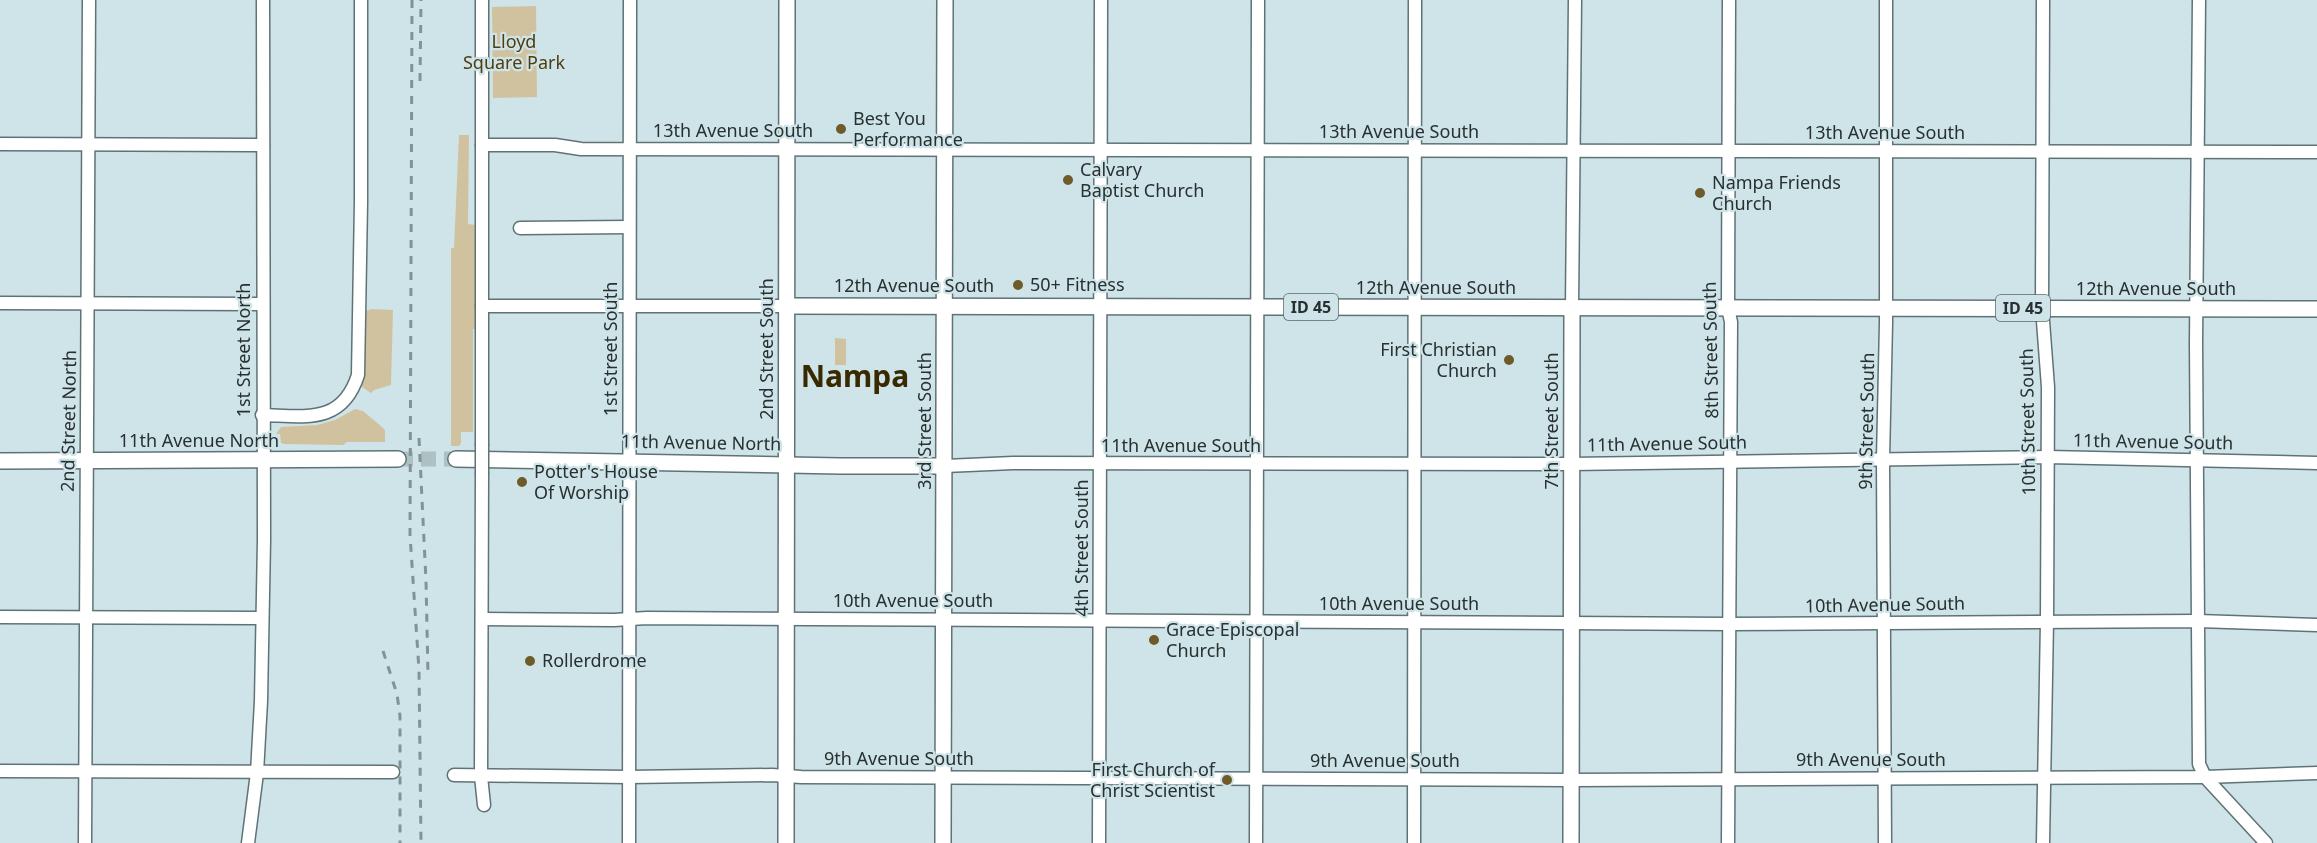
<svg xmlns="http://www.w3.org/2000/svg" width="2317" height="843" font-family="'Noto Sans',sans-serif">
<rect width="100%" height="100%" fill="#cee4e8"/>
<g fill="#d1c29f">
<polygon points="536,6 537,97 493,98 492,7"/>
<polygon points="459,135 469,135 468,224 476,225 476,329 473,329 473,432 461,432 461,443 459,446 451,446 451,248 454,248"/>
<polygon points="371,309 393,310 391,385 374,390 371,393 362,387 364,312"/>
<polygon points="835,338 846,339 846,365 835,365"/>
<polygon points="355,409 363,411 382,427 385,430 385,442 347,442 343,445 284,444 281,443 280,434 276,434 281,427 317,425 335,420"/>
</g>
<g fill="none" stroke-linecap="round" stroke-linejoin="round">
<polyline stroke="#adc0c3" stroke-width="15" stroke-dasharray="15 8" stroke-linecap="butt" points="398,459 456,459"/>
<defs>
<g id="minor">
<polyline points="2199,0 2196,343 2199,764 2205,777 2266,843"/>
<polyline points="0,144 263,145"/>
<polyline points="482,145 555,145 581,149 2317,152"/>
<polyline points="520,228 629,227"/>
<polyline points="0,303 262,304"/>
<polyline points="482,306 787,306"/>
<polyline points="1572,307 1575,0"/>
<path d="M 262,415 C 305,416 342,425 358,375 L 361,202 L 361,0"/>
<polyline points="482,444 482,0"/>
<polyline points="945,466 1013,463 1571,464 2048,457 2317,463"/>
<polyline points="482,474 481,776 484,805"/>
<polyline points="0,617 262,618"/>
<polyline points="482,619 614,620 647,618 1730,624 2198,621 2317,625"/>
<polyline points="0,771 393,772"/>
<polyline points="454,775 629,777 772,775 801,777 1571,780 2205,777 2317,773"/>
<polyline points="85,843 89,0"/>
<polyline points="248,843 257,773 261,701 264,540 263,0"/>
<polyline points="629,843 630,0"/>
<polyline points="1099,843 1101,0"/>
<polyline points="1256,843 1258,0"/>
<polyline points="1414,843 1415,0"/>
<polyline points="1728,843 1731,322 1728,308 1729,0"/>
<polyline points="1885,843 1883,459 1886,323 1886,0"/>
<polyline points="2043,843 2047,621 2048,387 2042,308 2043,0"/>
</g>
<g id="major">
<polyline points="787,306 2317,309"/>
<polyline points="456,459 840,466 945,466"/>
<polyline points="0,461 398,459"/>
<polyline points="786,843 787,0"/>
<polyline points="943,843 945,0"/>
<polyline points="1571,843 1572,307"/>
</g>
</defs>
<use href="#minor" stroke="#5f7376" stroke-width="15"/>
<use href="#major" stroke="#5f7376" stroke-width="18"/>
<use href="#minor" stroke="#fff" stroke-width="12"/>
<use href="#major" stroke="#fff" stroke-width="15"/>
<g stroke="#839395" stroke-width="3" stroke-dasharray="8 8" stroke-linecap="butt">
<polyline points="412,0 410,535 419,670 421,843"/>
<polyline points="420,81 421,0"/>
<polyline points="419,438 426,581 428,675"/>
<polyline points="383,651 397,694 400,716 400,843"/>
</g>
<defs>
<polyline id="minor-bridge" points="482,474 482,444"/>
</defs>
<use href="#minor-bridge" stroke="#5f7376" stroke-width="15" stroke-linecap="butt"/>
<use href="#minor-bridge" stroke="#fff" stroke-width="12"/>
</g>
<g fill="#6e5b29" stroke="#cee4e8" stroke-width="2">
<circle cx="841" cy="129" r="6"/>
<circle cx="1068" cy="180" r="6"/>
<circle cx="1700" cy="193" r="6"/>
<circle cx="1018" cy="285" r="6"/>
<circle cx="1509" cy="360" r="6"/>
<circle cx="522" cy="482" r="6"/>
<circle cx="1154" cy="640" r="6"/>
<circle cx="530" cy="661" r="6"/>
<circle cx="1227" cy="780" r="6"/>
</g>
<g text-anchor="middle" stroke-width="4.5" stroke-linejoin="round" paint-order="stroke">
<g fill="#cee4e8" stroke="#5a6668" stroke-width="1.5">
<rect x="1284" y="294" width="54" height="26" rx="4.5"/>
<rect x="1996" y="295" width="54" height="26" rx="4.5"/>
</g>
<g font-size="16" font-weight="bold" fill="#283031">
<text x="1311" y="313">ID 45</text>
<text x="2023" y="314">ID 45</text>
</g>
<g font-size="18" fill="#4d3d10" stroke="#cee4e8">
<text x="514" y="48">Lloyd<tspan x="514" dy="21">Square Park</tspan></text>
</g>
<g font-size="18" fill="#283031" stroke="#cee4e8" text-anchor="start">
<text x="853" y="125">Best You<tspan x="853" dy="21">Performance</tspan></text>
<text x="1080" y="176">Calvary<tspan x="1080" dy="21">Baptist Church</tspan></text>
<text x="1712" y="189">Nampa Friends<tspan x="1712" dy="21">Church</tspan></text>
<text x="1030" y="291">50+ Fitness</text>
<text x="1497" y="356" text-anchor="end">First Christian<tspan x="1497" dy="21">Church</tspan></text>
<text x="534" y="478">Potter's House<tspan x="534" dy="21">Of Worship</tspan></text>
<text x="1166" y="636">Grace Episcopal<tspan x="1166" dy="21">Church</tspan></text>
<text x="542" y="667">Rollerdrome</text>
<text x="1215" y="776" text-anchor="end">First Church of<tspan x="1215" dy="21">Christ Scientist</tspan></text>
</g>
<g font-size="18" fill="#283031" stroke="#cee4e8">
<text x="733" y="137">13th Avenue South</text>
<text x="1399" y="138">13th Avenue South</text>
<text x="1885" y="139">13th Avenue South</text>
<text x="914" y="292">12th Avenue South</text>
<text x="1436" y="294">12th Avenue South</text>
<text x="2156" y="295">12th Avenue South</text>
<text transform="translate(611 349) rotate(-90)" y="6">1st Street South</text>
<text transform="translate(767 349) rotate(-90)" y="6">2nd Street South</text>
<text transform="translate(244 350) rotate(-90)" y="6">1st Street North</text>
<text transform="translate(1711 350) rotate(-91)" y="6">8th Street South</text>
<text transform="translate(69 421) rotate(-89)" y="6">2nd Street North</text>
<text transform="translate(925 421) rotate(-90)" y="6">3rd Street South</text>
<text transform="translate(1552 421) rotate(-90)" y="6">7th Street South</text>
<text transform="translate(1867 421) rotate(-89)" y="6">9th Street South</text>
<text transform="translate(2028 422) rotate(-91)" y="6">10th Street South</text>
<text x="199" y="447">11th Avenue North</text>
<text transform="translate(2153 442) rotate(1)" y="6">11th Avenue South</text>
<text transform="translate(701 443) rotate(1)" y="6">11th Avenue North</text>
<text transform="translate(1667 444) rotate(-1)" y="6">11th Avenue South</text>
<text x="1181" y="452">11th Avenue South</text>
<text transform="translate(1082 548) rotate(-90)" y="6">4th Street South</text>
<text x="913" y="607">10th Avenue South</text>
<text x="1399" y="610">10th Avenue South</text>
<text transform="translate(1885 605) rotate(-1)" y="6">10th Avenue South</text>
<text x="899" y="765">9th Avenue South</text>
<text x="1871" y="766">9th Avenue South</text>
<text x="1385" y="767">9th Avenue South</text>
</g>
<g font-size="30" font-weight="bold" fill="#382900" stroke="#cee4e8">
<text x="855" y="387">Nampa</text>
</g>
</g>
</svg>
